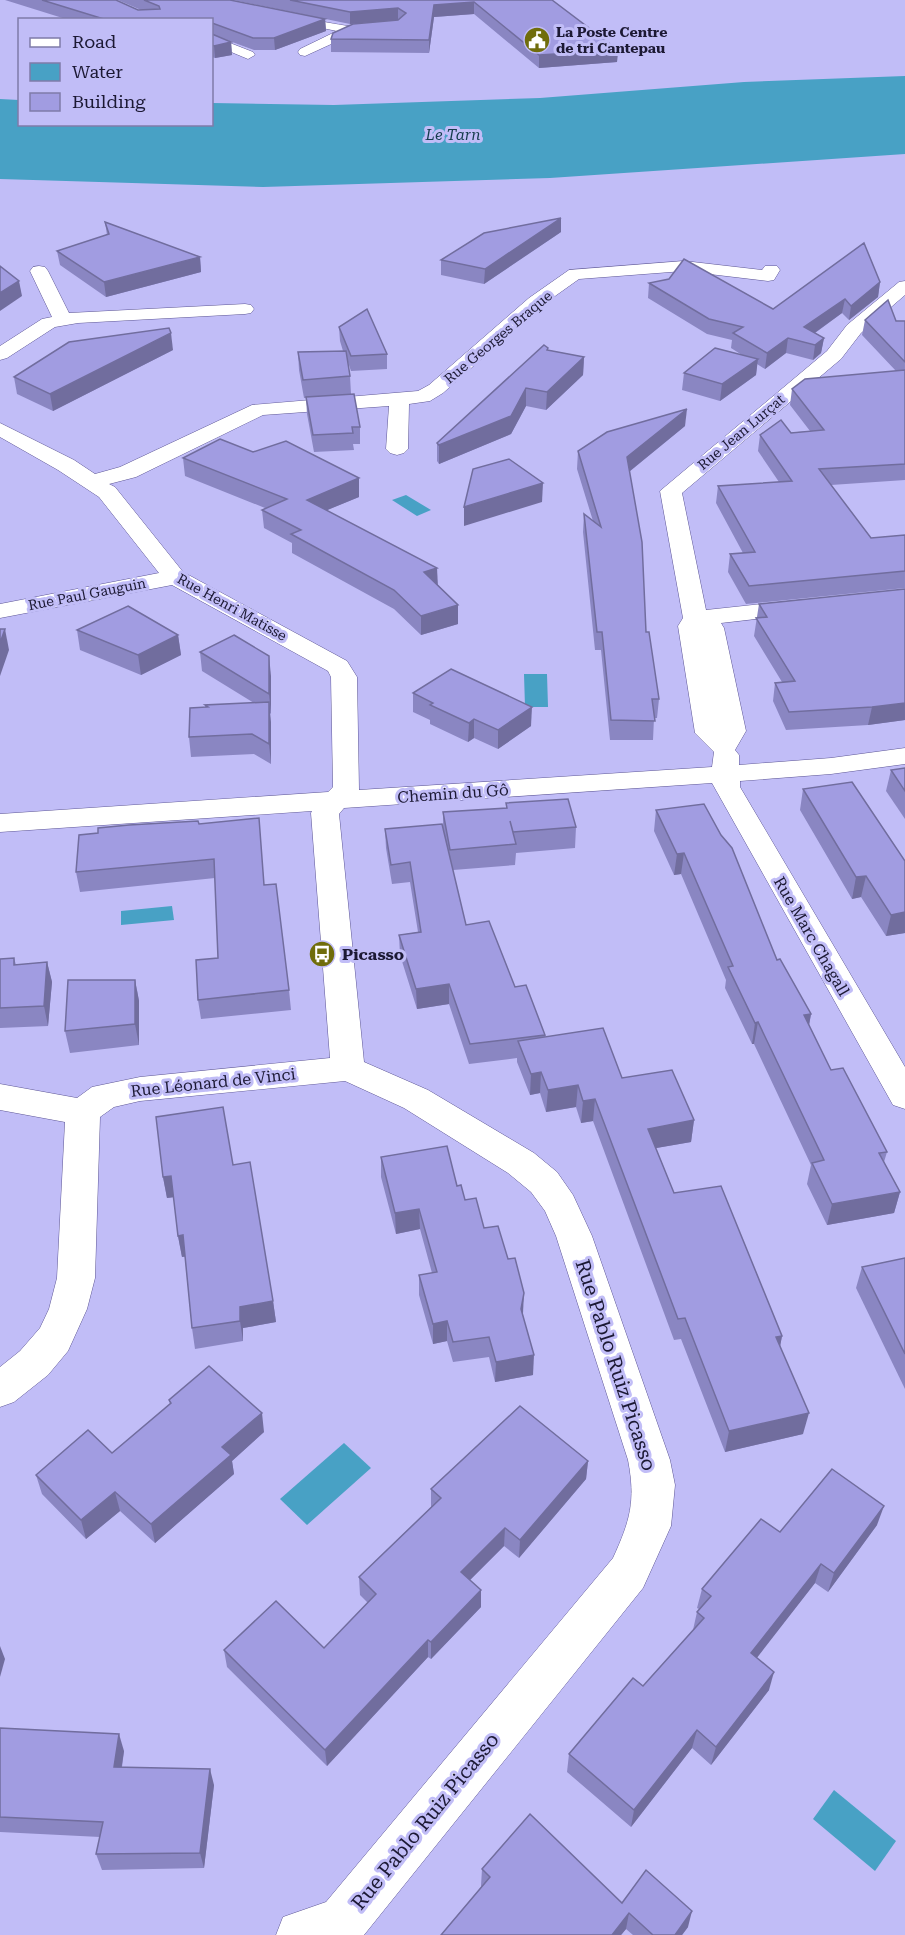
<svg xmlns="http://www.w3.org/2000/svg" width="905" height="1935" font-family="'Roboto Serif',serif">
<rect width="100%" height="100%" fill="#c1bdf7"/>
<g fill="#48a1c5">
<polygon points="905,76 905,154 550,178 263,187 0,179 0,99 19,100 20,124 212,124 212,103 334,105 540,98 744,82"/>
<polygon points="406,495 431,510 417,516 392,500"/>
<polygon points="524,674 547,674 548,707 525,707"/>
<polygon points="172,906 174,920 121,925 121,911"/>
<polygon points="344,1443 371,1468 307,1525 280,1499"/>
<polygon points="834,1790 896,1841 875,1871 813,1819"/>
</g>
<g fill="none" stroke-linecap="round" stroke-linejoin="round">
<defs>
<g id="street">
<path d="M 198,0 C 249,0 297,19 348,26 C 361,27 383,18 392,27 L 386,31 L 353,34 L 305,56 L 300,55 L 298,52 L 300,49 L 337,31 L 204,4 Z"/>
<polygon points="212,36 253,52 255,55 248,59 212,44"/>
<path d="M 684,261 L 762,270 L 765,266 L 777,266 L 780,270 L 774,280 L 768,281 L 684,271 L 579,279 L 541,306 L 443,393 L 430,401 L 409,404 L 408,449 L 404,453 L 397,455 L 390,453 L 386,449 L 389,406 L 263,415 L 136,477 L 109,484 L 115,487 L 183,572 L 347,661 L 357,677 L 359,790 L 712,767 L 714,752 L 695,733 L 678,626 L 683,618 L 660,491 L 827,351 L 847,325 L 899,282 L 905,281 L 905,295 L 861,333 L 841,359 L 682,493 L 706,610 L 800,600 L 809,602 L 812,607 L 809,612 L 800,614 L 721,623 L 724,628 L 746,731 L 735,750 L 739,755 L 739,765 L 831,758 L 905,748 L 905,764 L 831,774 L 740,781 L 740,787 L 905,1067 L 905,1109 L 893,1105 L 712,783 L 344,808 L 339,814 L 364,1062 L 428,1090 L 534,1153 L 557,1172 L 573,1195 L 592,1236 L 670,1460 L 675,1485 L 671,1526 L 643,1588 L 364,1935 L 276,1935 L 283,1917 L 326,1902 L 613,1558 C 630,1521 636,1501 628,1460 L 556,1236 L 545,1211 L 531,1192 L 508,1173 L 404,1108 L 345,1081 L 140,1101 L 114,1107 L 100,1117 L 95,1278 L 87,1309 L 68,1351 L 48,1375 L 14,1402 L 0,1407 L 0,1367 L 20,1351 L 40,1328 L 49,1309 L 57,1278 L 65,1122 L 0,1110 L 0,1084 L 77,1098 L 92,1087 L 140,1077 L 330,1058 L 311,813 L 312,811 L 0,832 L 0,814 L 328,792 L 333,787 L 331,677 L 328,671 L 172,585 L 0,618 L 0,604 L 159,573 L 99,497 L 58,470 L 0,437 L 0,423 L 74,460 L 95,474 L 120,467 L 252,405 L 418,391 L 429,385 L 529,298 L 569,270 Z"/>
<polygon points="39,266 45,267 48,271 69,313 245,304 251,305 254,309 251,313 245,314 78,323 55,327 7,358 0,360 0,346 42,319 52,317 30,271 33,267"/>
</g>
</defs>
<use href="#street" stroke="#5d5695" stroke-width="1"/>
<use href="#street" fill="#fff" fill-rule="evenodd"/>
</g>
<g fill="#8a86c2">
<polygon points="5,0 116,0 138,10 141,10 118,0 230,0 325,19 326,31 275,50 254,50 213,35 231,42 232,55 215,58 212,57 212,20 69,20"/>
<polygon points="233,0 552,0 618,50 617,62 539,68 474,14 434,17 429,53 331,52 331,39 398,20 350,24"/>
<polygon points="105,222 200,257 201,272 106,297 60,265 57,251 107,235"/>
<polygon points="561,232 484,284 441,275 441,260"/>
<polygon points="880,282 878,297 849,320 842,313 815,333 824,338 821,353 813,360 786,353 765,369 757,364 756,375 720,401 682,390 684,373 742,355 731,348 732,340 707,334 648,298 649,283 773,309"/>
<polygon points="865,320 905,321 905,480 831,485 871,538 905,535 905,588 746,604 728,572 730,554 743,553 716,503 718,486 779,482 758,451 760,435 810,431 790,405 792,389 896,371 862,335"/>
<polygon points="339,327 387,354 387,369 351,371 348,362 350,376 351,394 360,427 360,444 353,444 354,450 314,452 307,414 306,398 304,398 299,370 298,352 343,351 340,341"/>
<polygon points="173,350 53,411 17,394 14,377"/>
<polygon points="548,350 584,357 583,375 546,410 526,406 511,434 439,464 437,461 437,443"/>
<polygon points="685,426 629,472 646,632 659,699 657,718 654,718 653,740 610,740 601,650 595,650 583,532 584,514 593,521 577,469 578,451"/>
<polygon points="253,452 359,478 359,497 327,510 438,585 458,605 458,624 421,635 394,609 292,553 292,543 264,528 262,510 265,508 185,476 183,458"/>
<polygon points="905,589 905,720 868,725 786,730 773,701 775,683 782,682 754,636 759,604"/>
<polygon points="77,630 178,635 181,655 141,675 80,650"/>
<polygon points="200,652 271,676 271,714 270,713 271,764 254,754 191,757 189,737 205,707 205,705 254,703 202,671"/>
<polygon points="413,693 531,726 498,749 474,738 468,742 430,724 430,720 413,712"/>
<polygon points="905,768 905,819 886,791 891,770"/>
<polygon points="803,789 905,861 905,933 886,936 861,897 852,899 800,810"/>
<polygon points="506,803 576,827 575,848 516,853 515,865 453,870 466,925 515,987 545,1035 545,1037 622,1078 694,1120 691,1142 656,1148 674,1193 782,1336 780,1346 803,1434 725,1452 681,1339 674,1340 593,1121 581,1123 576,1107 546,1112 540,1093 530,1095 517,1062 517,1058 469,1064 449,1004 417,1009 400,955 399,935 418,932 410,882 392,884 386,848 385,829 443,827 443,812 506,808"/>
<polygon points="656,810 777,960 811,1014 809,1026 831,1070 887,1152 884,1162 900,1192 894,1213 827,1225 807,1184 811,1165 754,1044 752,1044 725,988 726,980 681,874 674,875 654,831"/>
<polygon points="199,824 265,885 289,990 291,1010 201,1019 198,1000 218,958 215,878 80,892 76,872"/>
<polygon points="14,958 16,965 47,962 52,982 48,1026 0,1028 0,959"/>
<polygon points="135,980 139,1001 139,1045 70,1053 65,1031"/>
<polygon points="381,1157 457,1186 465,1200 484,1228 523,1313 523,1315 533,1375 495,1382 489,1357 453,1362 447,1341 433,1344 419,1295 419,1275 432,1273 420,1229 396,1234 381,1177"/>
<polygon points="233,1165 273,1301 276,1322 243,1328 243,1341 195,1349 192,1328 185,1257 182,1257 178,1236 174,1197 167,1198 163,1177"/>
<polygon points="905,1258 905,1389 856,1288 862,1267"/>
<polygon points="169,1400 264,1432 232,1461 234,1474 155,1543 120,1511 86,1539 42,1494 36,1475 112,1453 170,1404"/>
<polygon points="588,1461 586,1479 519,1558 504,1546 470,1580 481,1607 431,1659 428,1657 327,1766 227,1667 224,1650 324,1648 368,1603 360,1595 359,1577 431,1507 431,1489"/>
<polygon points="877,1525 828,1592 815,1583 756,1658 769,1690 711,1765 692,1748 631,1827 567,1772 569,1754 643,1686 693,1630 697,1612 699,1609 697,1608 702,1589 780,1532"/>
<polygon points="0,1728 124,1751 122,1767 214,1785 204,1868 102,1870 96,1854 100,1837 0,1832"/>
<polygon points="482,1869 622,1903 688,1927 682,1935 633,1935 626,1929 621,1935 441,1935 482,1886 481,1886"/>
</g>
<g fill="#716d9e">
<polygon points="474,2 474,14 434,17 429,53 429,40 434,5"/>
<polygon points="398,8 398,20 350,24 350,12"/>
<polygon points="325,19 326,31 275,50 274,38"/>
<polygon points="231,42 232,55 215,58 214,46"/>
<polygon points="618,50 617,62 539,68 539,55"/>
<polygon points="561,218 561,232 484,284 485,269"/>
<polygon points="200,257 201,272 106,297 104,282"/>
<polygon points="19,281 22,296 0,311 0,293"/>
<polygon points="880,282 878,297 849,320 851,306"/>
<polygon points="845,299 842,313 802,342 804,327"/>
<polygon points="171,333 173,350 53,411 50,394"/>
<polygon points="788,338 786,353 765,369 767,353"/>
<polygon points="824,338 821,353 813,360 815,345"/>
<polygon points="584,357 583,375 546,410 547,392"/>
<polygon points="758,359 756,375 720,401 722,384"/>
<polygon points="526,388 526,406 511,434 439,464 439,445"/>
<polygon points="687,409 685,426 625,475 627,457"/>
<polygon points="359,478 359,497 308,518 307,500"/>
<polygon points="543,483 542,502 464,526 464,507"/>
<polygon points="437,568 438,587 424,572"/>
<polygon points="458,605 458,624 421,635 421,616"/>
<polygon points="5,629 9,650 0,676 0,643"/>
<polygon points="178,635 181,655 141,675 138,655"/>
<polygon points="269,656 271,676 271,714 269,694"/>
<polygon points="269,702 271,722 271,764 269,744"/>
<polygon points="905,703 905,720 868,725 872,707"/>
<polygon points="532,707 531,726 498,749 498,730"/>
<polygon points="474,719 474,738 468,742 469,723"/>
<polygon points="684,853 681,874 674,875 677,854"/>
<polygon points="866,876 861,897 852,899 856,877"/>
<polygon points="905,912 905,933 886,936 891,915"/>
<polygon points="47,962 52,982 48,1026 44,1006"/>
<polygon points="135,980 139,1001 139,1045 135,1024"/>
<polygon points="449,984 449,1004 417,1009 416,989"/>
<polygon points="811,1014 807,1035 804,1015"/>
<polygon points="758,1022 754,1044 752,1044 755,1023"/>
<polygon points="541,1072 540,1093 530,1095 531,1074"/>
<polygon points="578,1085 576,1107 546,1112 548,1090"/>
<polygon points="595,1099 593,1121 581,1123 583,1101"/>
<polygon points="694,1120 691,1142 645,1150 648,1129"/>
<polygon points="171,1176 175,1197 167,1198 163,1177"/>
<polygon points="900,1192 894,1213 827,1225 832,1204"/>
<polygon points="419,1209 420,1229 396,1234 395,1213"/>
<polygon points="183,1235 186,1256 182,1257 178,1236"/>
<polygon points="524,1293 523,1313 520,1329 521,1309"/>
<polygon points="273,1301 276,1322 243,1328 243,1341 240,1321 240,1307"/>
<polygon points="447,1321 447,1341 433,1344 433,1324"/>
<polygon points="782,1336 778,1357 776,1337"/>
<polygon points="534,1355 533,1375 495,1382 496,1362"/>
<polygon points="262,1413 264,1432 232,1461 234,1474 155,1543 151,1524 222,1447"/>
<polygon points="809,1413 803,1434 725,1452 729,1431"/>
<polygon points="588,1461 586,1479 519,1558 520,1540"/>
<polygon points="115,1492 120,1511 86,1539 81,1520"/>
<polygon points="884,1506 877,1525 828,1592 834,1573"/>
<polygon points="505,1528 504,1546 461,1589 461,1572"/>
<polygon points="821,1564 815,1583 746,1672 751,1653"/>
<polygon points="481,1590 481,1607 431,1659 431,1642"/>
<polygon points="428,1640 428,1657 327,1766 325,1750"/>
<polygon points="0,1646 5,1659 0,1677"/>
<polygon points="774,1672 769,1690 711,1765 716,1747"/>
<polygon points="697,1730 692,1748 631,1827 634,1810"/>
<polygon points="119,1734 124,1751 119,1784 114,1767"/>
<polygon points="210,1769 214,1785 204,1868 200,1853"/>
<polygon points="692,1911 688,1927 682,1935 675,1935"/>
<polygon points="629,1913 626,1929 621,1935 612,1935"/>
</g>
<g fill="#a19ce1" stroke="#716d9e" stroke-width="1.5">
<polygon points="42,0 116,0 138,10 160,9 159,6 144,0 230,0 325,19 274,38 253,38 212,23 212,20 107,20"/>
<polygon points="290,0 552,0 618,50 539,55 474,2 434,5 429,40 331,39 333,33 353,24 398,20 406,13 398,8 350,12"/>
<polygon points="212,34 231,42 214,46 212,45"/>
<polygon points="561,218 485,269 441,260 484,233"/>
<polygon points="105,222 200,257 104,282 57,251 109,234"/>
<polygon points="864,243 880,282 851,306 845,299 804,327 824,338 815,345 788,338 767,353 733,333 743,327 709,319 649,283 669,279 684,259 773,309"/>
<polygon points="0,266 19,281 0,293"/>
<polygon points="888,300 896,321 905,321 905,362 865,320"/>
<polygon points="367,309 387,354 351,356 339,327"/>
<polygon points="169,328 171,333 50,394 14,377 69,342"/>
<polygon points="544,345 548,348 547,350 584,357 547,392 526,388 511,416 439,445 437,443"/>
<polygon points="715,348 758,359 722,384 684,373"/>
<polygon points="346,351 350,376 303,380 298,352"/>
<polygon points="905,370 905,464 819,469 871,538 905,535 905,571 749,586 730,554 755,552 718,486 792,481 760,435 781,420 791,433 824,430 792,389 805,379"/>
<polygon points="354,394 360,427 352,427 353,433 313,435 306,397"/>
<polygon points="687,409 627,457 642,542 646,632 649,632 659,699 652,699 655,721 611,720 602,632 597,632 584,514 601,527 578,451 607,432"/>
<polygon points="220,439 253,452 286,441 359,478 307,500 437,568 424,572 458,605 421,616 394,590 291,534 301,530 262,510 287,499 183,458"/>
<polygon points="509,459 543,483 464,507 473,469"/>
<polygon points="905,589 905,703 872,707 789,712 775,683 795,681 756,618 767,617 759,604"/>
<polygon points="128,606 178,635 138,655 77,630"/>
<polygon points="0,629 5,629 0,643"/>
<polygon points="234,635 269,656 269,694 200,652"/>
<polygon points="451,669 532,707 498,730 474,719 469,723 430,705 433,703 413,693"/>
<polygon points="269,702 269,744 252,734 189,737 190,708 208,707 205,705"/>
<polygon points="905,768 905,791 891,770"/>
<polygon points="852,782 905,861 905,912 891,915 866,876 856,877 803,789"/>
<polygon points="568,799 576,827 513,832 510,821 516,844 450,850 443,812 507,808 506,803"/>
<polygon points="704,804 721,835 732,848 777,960 780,959 811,1014 804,1015 831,1070 843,1068 887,1152 879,1153 900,1192 832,1204 812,1163 824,1160 758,1022 755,1023 728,967 733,966 684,853 677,854 656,810"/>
<polygon points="259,818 264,885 276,884 289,990 198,1000 196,960 218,958 214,859 76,872 79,835 98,833 98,828 129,825 198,821 199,824"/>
<polygon points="442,824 466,925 489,921 515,987 526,985 545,1035 470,1044 449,984 416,989 399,935 421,932 410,862 391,865 385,829"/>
<polygon points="14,958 14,965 47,962 44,1006 0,1008 0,959"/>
<polygon points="68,980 135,980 135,1024 65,1031"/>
<polygon points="603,1028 622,1078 672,1070 694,1120 648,1129 674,1193 721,1186 782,1336 776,1337 809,1413 729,1431 685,1318 678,1319 595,1099 583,1101 578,1085 548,1090 541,1072 531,1074 518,1041"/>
<polygon points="223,1107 233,1165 250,1162 273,1301 240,1307 240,1321 192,1328 183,1235 178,1236 171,1176 163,1177 156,1117"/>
<polygon points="447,1146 457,1186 461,1185 465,1200 476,1198 484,1228 498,1226 508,1259 515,1258 524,1293 521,1309 534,1355 496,1362 489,1337 453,1342 447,1321 433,1324 419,1275 437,1272 419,1209 395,1213 381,1157"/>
<polygon points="905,1258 905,1354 862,1267"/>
<polygon points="209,1366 262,1413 222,1447 231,1455 151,1524 115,1492 81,1520 36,1475 88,1430 112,1453 171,1403 169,1400"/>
<polygon points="520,1406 588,1461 520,1540 505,1528 461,1572 481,1590 431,1642 428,1640 325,1750 224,1650 276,1601 324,1648 376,1594 359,1577 441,1498 431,1489"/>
<polygon points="832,1469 884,1506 834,1573 821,1564 751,1653 774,1672 716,1747 697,1730 634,1810 569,1754 633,1678 643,1686 704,1618 697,1612 711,1596 702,1589 761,1519 780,1532"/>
<polygon points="0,1728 119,1734 114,1767 210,1769 200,1853 96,1854 103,1822 0,1817"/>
<polygon points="530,1814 622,1903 646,1870 692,1911 675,1935 653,1935 629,1913 612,1935 441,1935 490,1877 482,1869"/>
</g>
<defs>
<symbol id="civic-disc" viewBox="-11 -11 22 22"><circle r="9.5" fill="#706d0b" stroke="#c1bdf7"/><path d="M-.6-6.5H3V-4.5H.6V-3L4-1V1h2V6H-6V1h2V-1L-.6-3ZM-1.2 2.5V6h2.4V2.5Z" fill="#fff"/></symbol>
<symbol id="bus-disc" viewBox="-11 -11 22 22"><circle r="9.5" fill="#706d0b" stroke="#c1bdf7"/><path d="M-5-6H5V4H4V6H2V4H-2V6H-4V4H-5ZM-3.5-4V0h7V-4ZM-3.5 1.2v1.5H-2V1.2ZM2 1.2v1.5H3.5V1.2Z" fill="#fff"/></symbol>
</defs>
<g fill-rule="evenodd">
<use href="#civic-disc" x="522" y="25" width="30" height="30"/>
<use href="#bus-disc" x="307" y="939" width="30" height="30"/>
</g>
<g text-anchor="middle" stroke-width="6" stroke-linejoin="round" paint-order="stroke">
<g font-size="14" font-weight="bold" fill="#1c1934" stroke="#c1bdf7" text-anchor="start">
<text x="556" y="37">La Poste Centre<tspan x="556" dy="16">de tri Cantepau</tspan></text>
</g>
<g font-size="14" fill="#1c1934" stroke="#c1bdf7">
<text transform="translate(498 337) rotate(-40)" y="5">Rue Georges Braque</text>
<text transform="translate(741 432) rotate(-40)" y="5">Rue Jean Lurçat</text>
<text transform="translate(87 594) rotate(-11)" y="5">Rue Paul Gauguin</text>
<text transform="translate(232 607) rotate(29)" y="5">Rue Henri Matisse</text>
</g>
<g font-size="15" font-style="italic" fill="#143c4b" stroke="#c1bdf7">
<text x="453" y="140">Le Tarn</text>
</g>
<g font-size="16" fill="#1c1934" stroke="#c1bdf7">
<text transform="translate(453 793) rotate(-4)" y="6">Chemin du Gô</text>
<text transform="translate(812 936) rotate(60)" y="6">Rue Marc Chagall</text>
<text transform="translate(213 1082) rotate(-6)" y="6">Rue Léonard de Vinci</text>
</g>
<g font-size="16" font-weight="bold" fill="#1c1934" stroke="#c1bdf7" text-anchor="start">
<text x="342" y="960">Picasso</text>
</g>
<g font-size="20" fill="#1c1934" stroke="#c1bdf7">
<text transform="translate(616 1365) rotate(72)" y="7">Rue Pablo Ruiz Picasso</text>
<text transform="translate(425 1821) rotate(-51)" y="7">Rue Pablo Ruiz Picasso</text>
</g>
</g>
<rect x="18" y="18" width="195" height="108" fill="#c1bdf7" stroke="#7f7ba9" stroke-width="1.5"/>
<rect x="30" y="38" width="30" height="9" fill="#ffffff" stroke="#7f7ba9" stroke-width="1.5"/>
<text x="72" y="48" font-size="18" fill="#1c1934">Road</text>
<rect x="30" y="63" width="30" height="18" fill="#48a1c5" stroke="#7f7ba9" stroke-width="1.5"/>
<text x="72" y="78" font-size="18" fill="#1c1934">Water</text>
<rect x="30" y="93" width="30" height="18" fill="#a19ce1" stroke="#7f7ba9" stroke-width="1.5"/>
<text x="72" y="108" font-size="18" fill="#1c1934">Building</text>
</svg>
